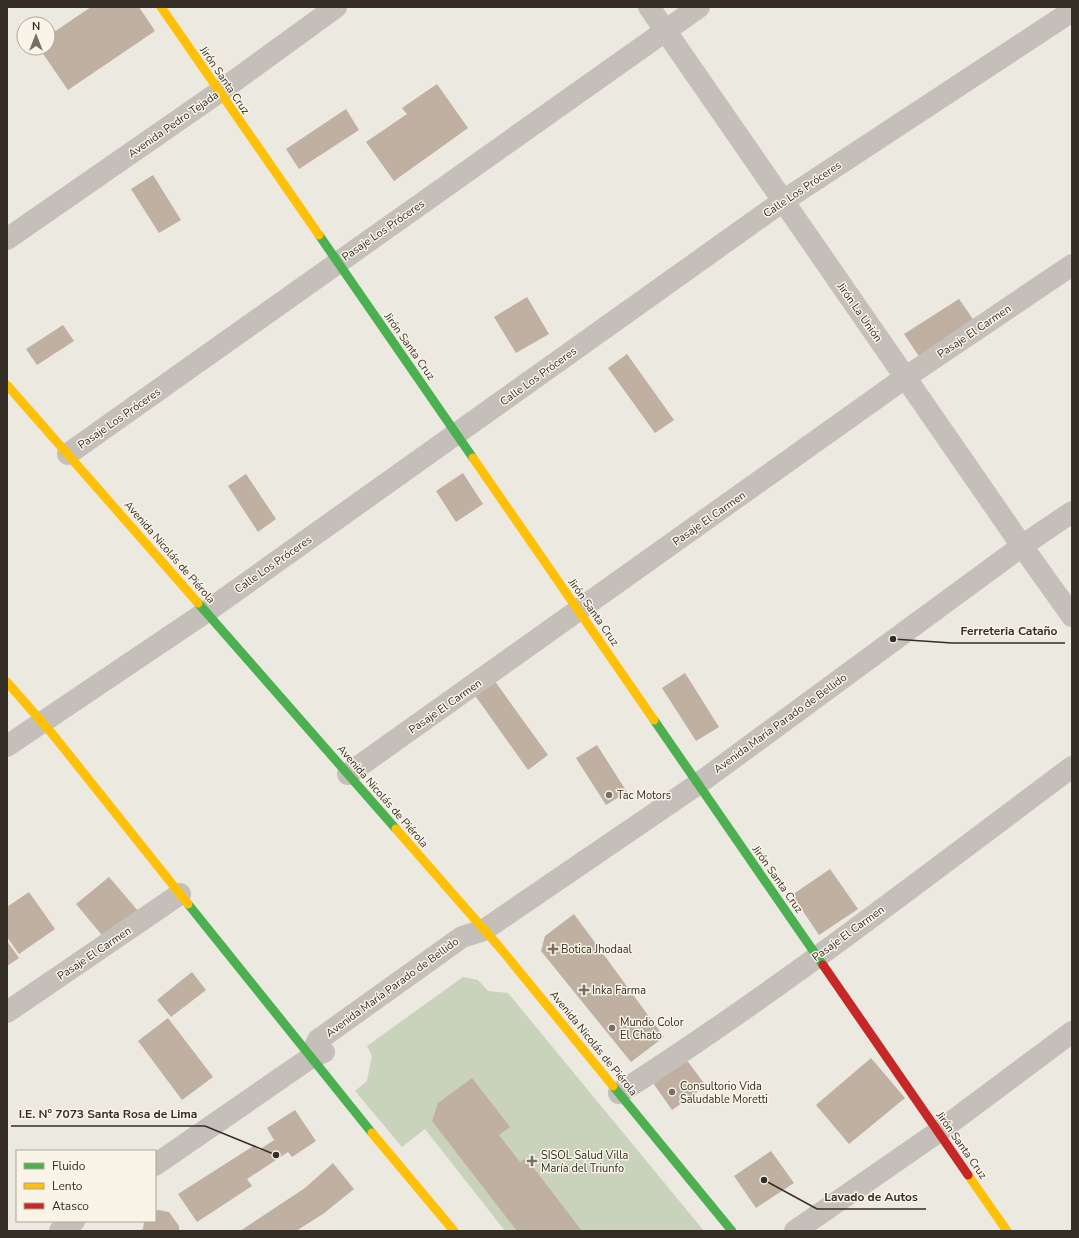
<svg xmlns="http://www.w3.org/2000/svg" width="1079" height="1238" font-family="'Nunito Sans',sans-serif">
<rect width="100%" height="100%" fill="#ece9e0"/>
<polygon fill="#c9d2ba" points="463,977 478,980 488,991 508,993 704,1231 505,1231 425,1129 402,1147 355,1091 367,1081 372,1056 367,1046"/>
<g fill="#bfb0a2">
<polygon points="91,7 139,7 155,31 68,90 39,48 48,48 48,36"/>
<polygon points="437,84 468,128 394,181 366,142 407,114 402,108"/>
<polygon points="346,109 359,130 299,169 286,149"/>
<polygon points="153,175 181,220 159,233 131,189"/>
<polygon points="527,297 549,334 516,353 494,317"/>
<polygon points="959,299 975,322 920,358 904,334"/>
<polygon points="63,325 74,341 37,365 26,349"/>
<polygon points="627,354 674,420 655,433 608,368"/>
<polygon points="463,473 483,504 456,522 436,491"/>
<polygon points="246,474 276,519 258,532 228,486"/>
<polygon points="685,673 719,727 696,741 662,688"/>
<polygon points="494,680 548,755 528,770 474,694"/>
<polygon points="597,745 627,792 606,805 576,758"/>
<polygon points="830,869 858,909 819,935 792,895"/>
<polygon points="109,877 139,912 106,940 76,904"/>
<polygon points="29,892 55,929 19,954 7,937 7,907"/>
<polygon points="574,914 664,1037 631,1062 541,951 545,936"/>
<polygon points="7,941 19,958 7,966"/>
<polygon points="192,972 206,990 171,1017 157,1000"/>
<polygon points="168,1018 213,1077 182,1100 138,1041"/>
<polygon points="871,1058 905,1098 849,1144 816,1105"/>
<polygon points="686,1059 706,1086 672,1110 653,1083"/>
<polygon points="472,1078 510,1127 499,1135 520,1162 526,1158 582,1231 517,1231 432,1121 438,1103"/>
<polygon points="295,1110 316,1141 292,1157 288,1152 247,1179 252,1186 197,1222 178,1194 255,1145 259,1150 274,1140 267,1128"/>
<polygon points="771,1151 794,1183 756,1208 734,1176"/>
<polygon points="333,1163 354,1189 323,1214 296,1231 240,1231 305,1188"/>
<polygon points="158,1210 169,1212 179,1226 179,1231 139,1231 143,1229 144,1221 155,1221 155,1211"/>
</g>
<g fill="none" stroke-linecap="round" stroke-linejoin="round">
<g stroke="#c4c0b9" stroke-width="22">
<polyline points="649,7 1022,546 1072,616"/>
<polyline points="7,239 219,92 336,7"/>
<polyline points="68,454 699,7"/>
<polyline points="7,746 206,612 783,201 1072,11"/>
<polyline points="348,774 906,377 1072,265"/>
<polyline points="7,1012 180,894"/>
<polyline points="310,1058 318,1040 462,937 484,930 698,784 1022,546 1072,512"/>
<path d="M 619,1093 C 776,993 923,878 1072,767"/>
<polyline points="155,1165 310,1058 324,1052"/>
<polyline points="60,1231 74,1221"/>
<polyline points="795,1231 938,1132 1072,1032"/>
</g>
<g stroke="#4caf50" stroke-width="9">
<polyline points="319,235 473,458"/>
<polyline points="198,603 396,829"/>
<polyline points="654,720 823,965"/>
<polyline points="188,904 372,1133"/>
<polyline points="613,1086 732,1231"/>
</g>
<g stroke="#ffc107" stroke-width="9">
<polyline points="161,7 319,235"/>
<polyline points="7,385 198,603"/>
<polyline points="473,458 654,720"/>
<polyline points="7,682 54,736 188,904"/>
<polyline points="396,829 501,949 613,1086"/>
<polyline points="372,1133 454,1231"/>
<polyline points="968,1175 1007,1231"/>
</g>
<polyline stroke="#c62828" stroke-width="9" points="823,965 968,1175"/>
</g>
<g fill="#756f68" stroke="#f9f4e7" stroke-width="1.5">
<circle cx="609" cy="795" r="4"/>
<path d="M551 943h4v4h4v4h-4v4h-4v-4h-4v-4h4z"/>
<path d="M582 984h4v4h4v4h-4v4h-4v-4h-4v-4h4z"/>
<circle cx="612" cy="1028" r="4"/>
<circle cx="672" cy="1092" r="4"/>
<path d="M530 1155h4v4h4v4h-4v4h-4v-4h-4v-4h4z"/>
</g>
<g text-anchor="middle" stroke-width="3" stroke-linejoin="round" paint-order="stroke">
<g font-size="11" fill="#352e27" stroke="#f9f4e7">
<text transform="translate(225 80) rotate(56)" y="4">Jirón Santa Cruz</text>
<text transform="translate(173 124) rotate(-35)" y="4">Avenida Pedro Tejada</text>
<text transform="translate(802 189) rotate(-34)" y="4">Calle Los Próceres</text>
<text transform="translate(383 230) rotate(-35)" y="4">Pasaje Los Próceres</text>
<text transform="translate(860 312) rotate(55)" y="4">Jirón La Unión</text>
<text transform="translate(974 331) rotate(-34)" y="4">Pasaje El Carmen</text>
<text transform="translate(410 346) rotate(55)" y="4">Jirón Santa Cruz</text>
<text transform="translate(538 376) rotate(-36)" y="4">Calle Los Próceres</text>
<text transform="translate(119 418) rotate(-35)" y="4">Pasaje Los Próceres</text>
<text transform="translate(709 518) rotate(-35)" y="4">Pasaje El Carmen</text>
<text transform="translate(170 552) rotate(49)" y="4">Avenida Nicolás de Piérola</text>
<text transform="translate(273 564) rotate(-35)" y="4">Calle Los Próceres</text>
<text transform="translate(594 612) rotate(55)" y="4">Jirón Santa Cruz</text>
<text transform="translate(445 706) rotate(-35)" y="4">Pasaje El Carmen</text>
<text transform="translate(780 723) rotate(-36)" y="4">Avenida María Parado de Bellido</text>
<text transform="translate(383 796) rotate(49)" y="4">Avenida Nicolás de Piérola</text>
<text transform="translate(778 879) rotate(55)" y="4">Jirón Santa Cruz</text>
<text transform="translate(848 933) rotate(-36)" y="4">Pasaje El Carmen</text>
<text transform="translate(94 953) rotate(-34)" y="4">Pasaje El Carmen</text>
<text transform="translate(392 987) rotate(-36)" y="4">Avenida María Parado de Bellido</text>
<text transform="translate(594 1043) rotate(51)" y="4">Avenida Nicolás de Piérola</text>
<text transform="translate(962 1145) rotate(55)" y="4">Jirón Santa Cruz</text>
</g>
<g font-size="11" fill="#352e27" stroke="#f9f4e7" text-anchor="start">
<text x="617" y="799">Tac Motors</text>
<text x="561" y="953">Botica Jhodaal</text>
<text x="592" y="994">Inka Farma</text>
<text x="620" y="1026">Mundo Color<tspan x="620" dy="13">El Chato</tspan></text>
<text x="680" y="1090">Consultorio Vida<tspan x="680" dy="13">Saludable Moretti</tspan></text>
<text x="541" y="1159">SISOL Salud Villa<tspan x="541" dy="13">María del Triunfo</tspan></text>
</g>
</g>
<path fill="none" stroke="#352e27" stroke-width="1.5" d="M893 639L952 643H1065M276 1155L205 1126H11M764 1180L817 1209H926"/>
<g fill="#352e27" stroke="#f9f4e7" stroke-width="1.5">
<circle cx="893" cy="639" r="4"/>
<circle cx="276" cy="1155" r="4"/>
<circle cx="764" cy="1180" r="4"/>
</g>
<g font-size="12" text-anchor="middle" font-weight="bold" fill="#352e27" stroke="#f9f4e7" stroke-width="3" stroke-linejoin="round" paint-order="stroke">
<text x="1009" y="635">Ferreteria Cataño</text>
<text x="108" y="1118">I.E. N° 7073 Santa Rosa de Lima</text>
<text x="871" y="1201">Lavado de Autos</text>
</g>
<rect width="1079" height="1238" fill="none" stroke="#352e27" stroke-width="16"/>
<rect x="16" y="1150" width="140" height="72" fill="#f9f4e7" stroke="#aba59a"/>
<rect x="24" y="1163" width="20" height="6" fill="#4caf50" stroke="#aba59a"/>
<text x="52" y="1170" font-size="12" fill="#352e27">Fluido</text>
<rect x="24" y="1183" width="20" height="6" fill="#ffc107" stroke="#aba59a"/>
<text x="52" y="1190" font-size="12" fill="#352e27">Lento</text>
<rect x="24" y="1203" width="20" height="6" fill="#c62828" stroke="#aba59a"/>
<text x="52" y="1210" font-size="12" fill="#352e27">Atasco</text>
<g transform="translate(36 36)"><circle r="19" fill="#f9f4e7" stroke="#aba59a"/>
<path d="M0-3L7 15L0 10L-7 15Z" fill="#756f68"/>
<text y="-6" font-size="11" font-weight="bold" text-anchor="middle" fill="#352e27">N</text>
</g>
</svg>
